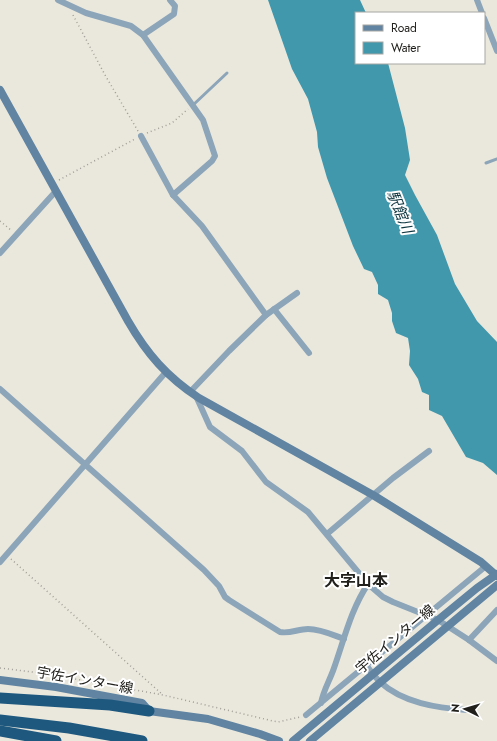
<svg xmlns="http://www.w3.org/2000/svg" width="497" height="741" font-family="Jost,'Noto Sans JP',sans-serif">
<rect width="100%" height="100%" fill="#eae8dd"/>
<polygon fill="#4198ac" points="268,0 360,0 366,13 356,13 356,63 388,63 405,128 410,160 405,175 415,195 437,235 455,284 477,321 497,342 497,475 483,463 466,457 442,416 429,410 429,395 422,392 418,379 409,365 410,351 408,338 396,333 392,321 392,313 388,300 378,294 378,285 372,272 364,269 353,246 327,178 318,147 317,132 308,99 292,69"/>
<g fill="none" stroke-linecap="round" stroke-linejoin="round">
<g stroke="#a09e96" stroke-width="1.5" stroke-dasharray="1 3" stroke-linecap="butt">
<polyline points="73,15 105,75 138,131"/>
<polyline points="147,133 172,123 188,109"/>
<polyline points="59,180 135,139"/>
<polyline points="0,221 12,231"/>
<polyline points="11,559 163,695"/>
<polyline points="0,668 48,674 163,695 273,721 278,722 300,717"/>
</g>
<g stroke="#8da5b9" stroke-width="3">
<polyline points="192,106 227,73"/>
<polyline points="486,163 497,159"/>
</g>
<g stroke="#8da5b9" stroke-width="6">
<polyline points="58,0 86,13 131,26 143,35 203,120 215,156 212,161 173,195"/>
<polyline points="477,0 482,13"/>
<polyline points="484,18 497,51"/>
<polyline points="143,35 174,14 175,6 170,0"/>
<polyline points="141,136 173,195 202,226 266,315"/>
<polyline points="0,253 56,191"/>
<polyline points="274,309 309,353"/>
<path d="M 0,389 L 204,570 L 219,586 L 225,597 L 229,600 L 280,632 C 290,634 298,629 308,629 C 321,629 333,635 344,639"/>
<polyline points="190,392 229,351 266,315 297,293"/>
<polyline points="196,396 210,427 242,451 266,482 308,512 368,584 383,597 393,602 438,620 469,640 497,661"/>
<polyline points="327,534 393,478 429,451"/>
<polyline points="0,562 166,372"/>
<polyline points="469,640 497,610"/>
<path d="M 366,665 C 370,671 375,677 380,682 C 403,703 437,708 467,710"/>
<path d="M 321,703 C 323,691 330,680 334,668 C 344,640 351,609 368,584"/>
<polyline points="306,715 486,566"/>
</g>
<g stroke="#6084a1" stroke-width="8">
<path d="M 0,90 L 128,321 C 147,354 167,377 199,398 L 373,495 L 481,562 L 497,576"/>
<polyline points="0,680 56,687 142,703 149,711 208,719 260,734 279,741"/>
<polyline points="293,741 438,620 477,588 497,574"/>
<polyline points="310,741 497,585"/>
</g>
<g stroke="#1e587f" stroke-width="11">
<polyline points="0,698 110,705 149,711"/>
<polyline points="0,720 69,728 142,741"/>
<polyline points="0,731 56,741"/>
</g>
</g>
<g text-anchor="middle" stroke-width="4" stroke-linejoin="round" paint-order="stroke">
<g font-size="14" fill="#21201c" stroke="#fff">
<text transform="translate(395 639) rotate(-40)" y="5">宇佐インター線</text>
<text transform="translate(85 680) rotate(10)" y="5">宇佐インター線</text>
</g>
<g font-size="15" font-style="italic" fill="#0d3640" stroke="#fff">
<text transform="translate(400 212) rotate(68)" y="5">駅館川</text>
</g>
<g font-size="16" font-weight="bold" fill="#21201c" stroke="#fff">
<text x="356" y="586">大字山本</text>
</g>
</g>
<rect x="355" y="12" width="130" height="52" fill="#ffffff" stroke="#a6a6a4"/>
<rect x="363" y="25" width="20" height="6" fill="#6084a1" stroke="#a6a6a4"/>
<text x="391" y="32" font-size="12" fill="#21201c">Road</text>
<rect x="363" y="42" width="20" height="12" fill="#4198ac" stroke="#a6a6a4"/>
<text x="391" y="52" font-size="12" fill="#21201c">Water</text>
<g transform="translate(465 709) rotate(275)" stroke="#ffffff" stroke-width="3" paint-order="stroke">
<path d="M0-3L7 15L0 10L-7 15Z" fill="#21201c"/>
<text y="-6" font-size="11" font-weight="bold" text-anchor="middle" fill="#21201c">N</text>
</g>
</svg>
